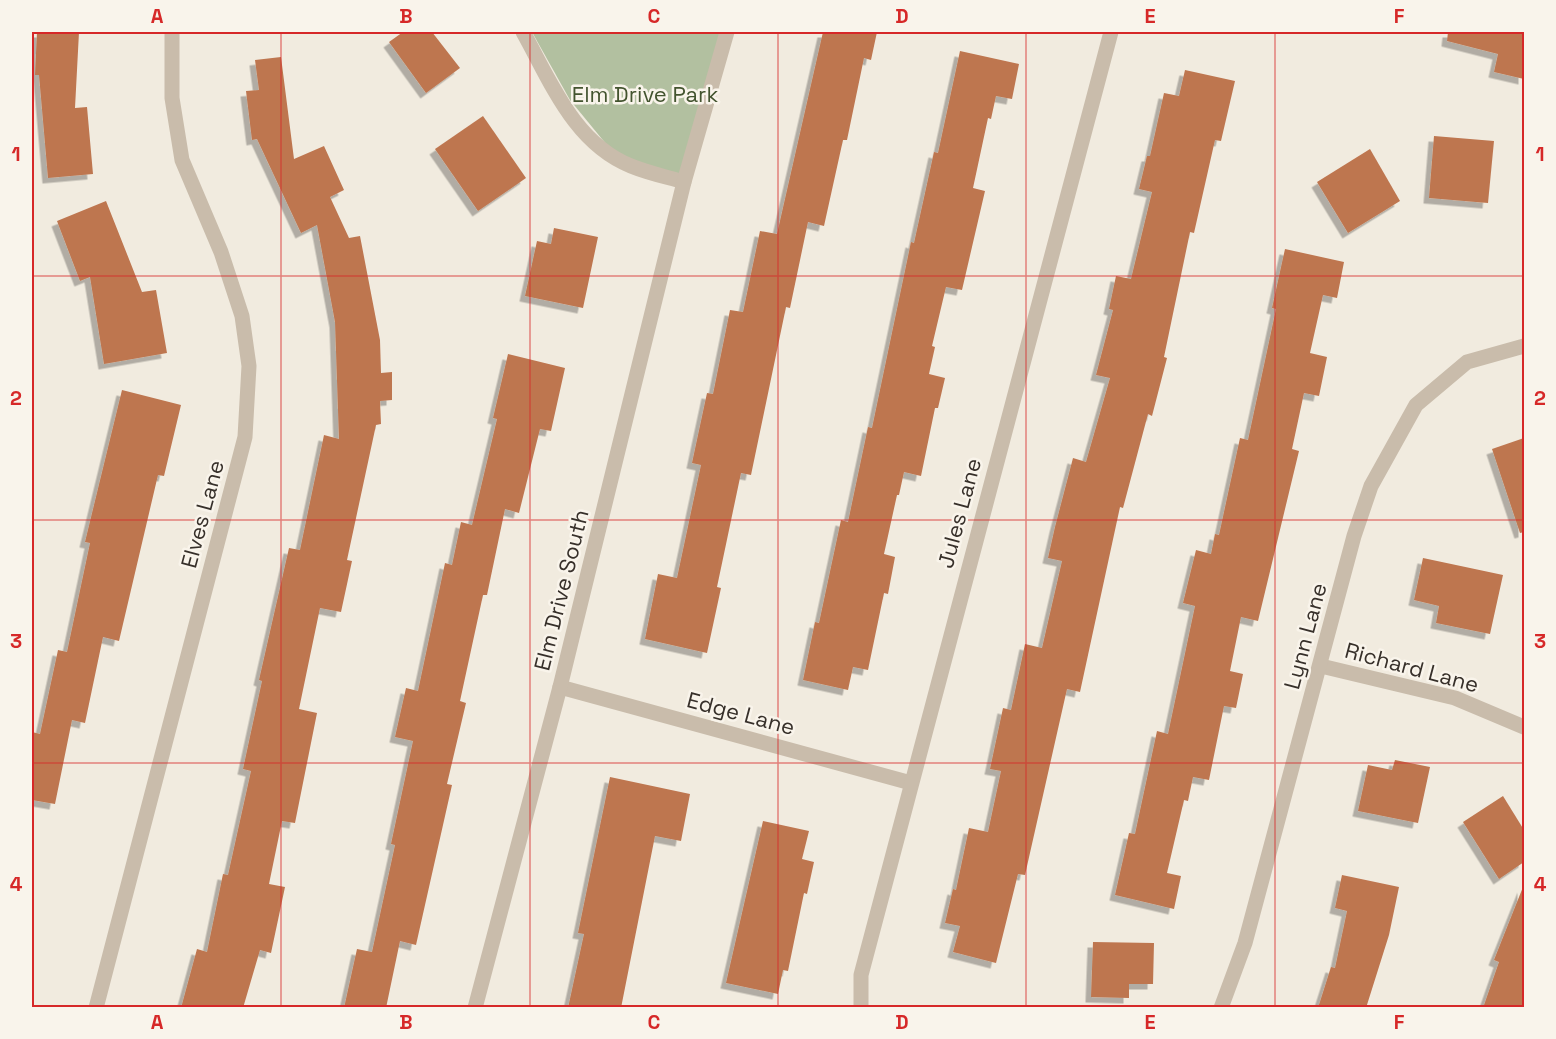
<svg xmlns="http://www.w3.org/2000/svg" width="1556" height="1039" font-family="'Space Grotesk',sans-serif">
<defs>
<filter id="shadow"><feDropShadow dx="-5.5" dy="5.5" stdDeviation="0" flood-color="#0004"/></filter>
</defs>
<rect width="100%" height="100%" fill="#f1ebdf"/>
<polygon fill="#b2c0a0" points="532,32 726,32 686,179 620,161 570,100"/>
<g fill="#be7650" filter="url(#shadow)">
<polygon points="37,32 79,32 75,108 87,107 93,174 48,178 39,75 35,75"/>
<polygon points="403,32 432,32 460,68 426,93 389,42"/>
<polygon points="823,32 877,32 871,60 864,58 847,140 843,140 824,226 808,222 790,308 786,307 751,475 741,473 717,587 721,588 707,653 645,639 658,574 677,578 701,465 692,463 707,393 713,394 730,310 743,312 760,231 777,234"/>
<polygon points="1448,32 1524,32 1524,79 1494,72 1498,54 1447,41"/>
<polygon points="960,51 1019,64 1012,99 996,96 991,119 988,118 973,188 985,191 962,290 946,287 932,346 935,347 929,374 945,378 938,408 935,408 921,476 904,472 899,495 897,495 884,554 895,557 888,594 884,593 868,670 853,667 848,690 803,680 815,622 819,623 841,520 848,522 868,427 872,428 911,242 914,243 934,152 938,153"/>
<polygon points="281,57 294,159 324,146 344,190 330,197 349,238 360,236 380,340 381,373 392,372 392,400 380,401 381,424 376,425 347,560 352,561 341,612 320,608 299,709 317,713 295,823 282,821 269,884 285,887 271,953 260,950 243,1008 181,1008 197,949 207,952 223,874 228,875 251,771 243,769 262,681 259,680 289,548 300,550 324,435 339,439 335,322 317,225 301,233 257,139 252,140 246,91 259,90 255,60"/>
<polygon points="1185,70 1235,81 1221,141 1215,140 1194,233 1190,232 1164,357 1167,358 1152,416 1148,414 1123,508 1120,507 1080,692 1067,689 1025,875 1018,874 996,963 953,952 960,926 945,923 953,889 956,890 969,828 988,832 1001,771 990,769 1003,708 1011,710 1025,644 1042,648 1062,561 1048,558 1055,527 1073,458 1086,462 1110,378 1096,375 1113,310 1109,309 1116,276 1131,279 1152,192 1139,189 1147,156 1150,156 1164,93 1179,96"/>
<polygon points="483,116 526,178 478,211 435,149"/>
<polygon points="1434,136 1494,141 1488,203 1429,198"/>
<polygon points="1370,149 1400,201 1348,233 1317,182"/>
<polygon points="106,201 142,292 156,290 167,353 104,364 90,277 80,281 57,221"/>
<polygon points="554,228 598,237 583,308 525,296 537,241 551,244"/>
<polygon points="1285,249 1344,262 1337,298 1323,295 1310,353 1327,357 1319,396 1304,393 1292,449 1299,451 1258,621 1241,617 1230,671 1243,674 1236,708 1224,706 1209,780 1193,777 1188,801 1184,800 1167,873 1181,876 1174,909 1115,895 1129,833 1135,834 1157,731 1168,734 1195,606 1183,603 1196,550 1211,554 1215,534 1219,535 1240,438 1248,440 1276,309 1272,308"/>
<polygon points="508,354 565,368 551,431 540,429 519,513 505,509 487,595 483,595 460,701 466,703 447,784 452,785 416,945 400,941 386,1008 344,1008 357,949 372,952 395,845 391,844 413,741 395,737 406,688 418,691 445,563 452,565 461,522 472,525 497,419 493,418"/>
<polygon points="122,390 181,405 164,476 158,475 119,641 103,637 85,723 72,720 55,804 32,800 32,732 40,734 58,650 67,652 90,543 85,542"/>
<polygon points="1524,438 1524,532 1520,533 1492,449"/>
<polygon points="1423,558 1503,575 1490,634 1436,623 1439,606 1414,600"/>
<polygon points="1395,760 1430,767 1418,823 1358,811 1368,765 1392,770"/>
<polygon points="610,777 690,794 681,841 655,836 621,1008 568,1008 584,934 578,933"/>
<polygon points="1503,796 1524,830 1524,862 1499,879 1463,822"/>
<polygon points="763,821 809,831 802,859 814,862 807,894 804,893 788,971 783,970 778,994 726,983"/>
<polygon points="1342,875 1399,887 1389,935 1366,1008 1318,1008 1331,967 1335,968 1347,911 1335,908"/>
<polygon points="1523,887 1524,1008 1483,1008 1499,962 1494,960"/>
<polygon points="1093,942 1154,943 1153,984 1129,984 1129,998 1091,997"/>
</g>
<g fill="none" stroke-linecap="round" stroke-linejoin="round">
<g stroke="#c9bcab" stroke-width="15">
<path d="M 523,32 C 551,82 574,143 631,166 C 648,173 667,177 684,182"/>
<polyline points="1321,666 1455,698 1524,727"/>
<polyline points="560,687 911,783"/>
<polyline points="96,1008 245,437 249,366 242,316 221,252 182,160 172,98 172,32"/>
<polyline points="475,1008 560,687 684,182 727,32"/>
<polyline points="861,1008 861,975 1111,32"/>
<polyline points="1221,1008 1245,943 1354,536 1371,486 1416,405 1467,362 1524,346"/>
</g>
</g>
<path fill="none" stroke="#d62828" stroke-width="1.5" stroke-opacity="0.55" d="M 281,32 L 281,1008M 530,32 L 530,1008M 778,32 L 778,1008M 1026,32 L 1026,1008M 1275,32 L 1275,1008M 32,276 L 1524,276M 32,520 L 1524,520M 32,763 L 1524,763"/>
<g text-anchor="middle" stroke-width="5" stroke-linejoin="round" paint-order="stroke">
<g font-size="22" fill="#43542f" stroke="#f9f4eb">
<text x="645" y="102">Elm Drive Park</text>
</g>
<g font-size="22" fill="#37302a" stroke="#f9f4eb">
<text transform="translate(959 513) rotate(-75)" y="8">Jules Lane</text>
<text transform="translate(202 514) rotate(-75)" y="8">Elves Lane</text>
<text transform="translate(561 590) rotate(-76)" y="8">Elm Drive South</text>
<text transform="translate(1305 636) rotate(-75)" y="8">Lynn Lane</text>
<text transform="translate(1412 667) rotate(15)" y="8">Richard Lane</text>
<text transform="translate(741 713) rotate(15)" y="8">Edge Lane</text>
</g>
</g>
<rect width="1556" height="1039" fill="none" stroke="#f9f4eb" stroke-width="66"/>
<rect x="33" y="33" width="1490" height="973" fill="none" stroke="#d62828" stroke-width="2"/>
<g font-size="20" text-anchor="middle" font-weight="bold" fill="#d62828">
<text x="157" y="23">A</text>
<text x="406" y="23">B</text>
<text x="654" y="23">C</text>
<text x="902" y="23">D</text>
<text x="1150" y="23">E</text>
<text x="1399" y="23">F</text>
<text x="16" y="161">1</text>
<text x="1540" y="161">1</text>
<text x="16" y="405">2</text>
<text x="1540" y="405">2</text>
<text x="16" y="648">3</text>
<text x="1540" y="648">3</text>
<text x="16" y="891">4</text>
<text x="1540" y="891">4</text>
<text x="157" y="1029">A</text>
<text x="406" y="1029">B</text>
<text x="654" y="1029">C</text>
<text x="902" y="1029">D</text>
<text x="1150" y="1029">E</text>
<text x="1399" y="1029">F</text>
</g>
</svg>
